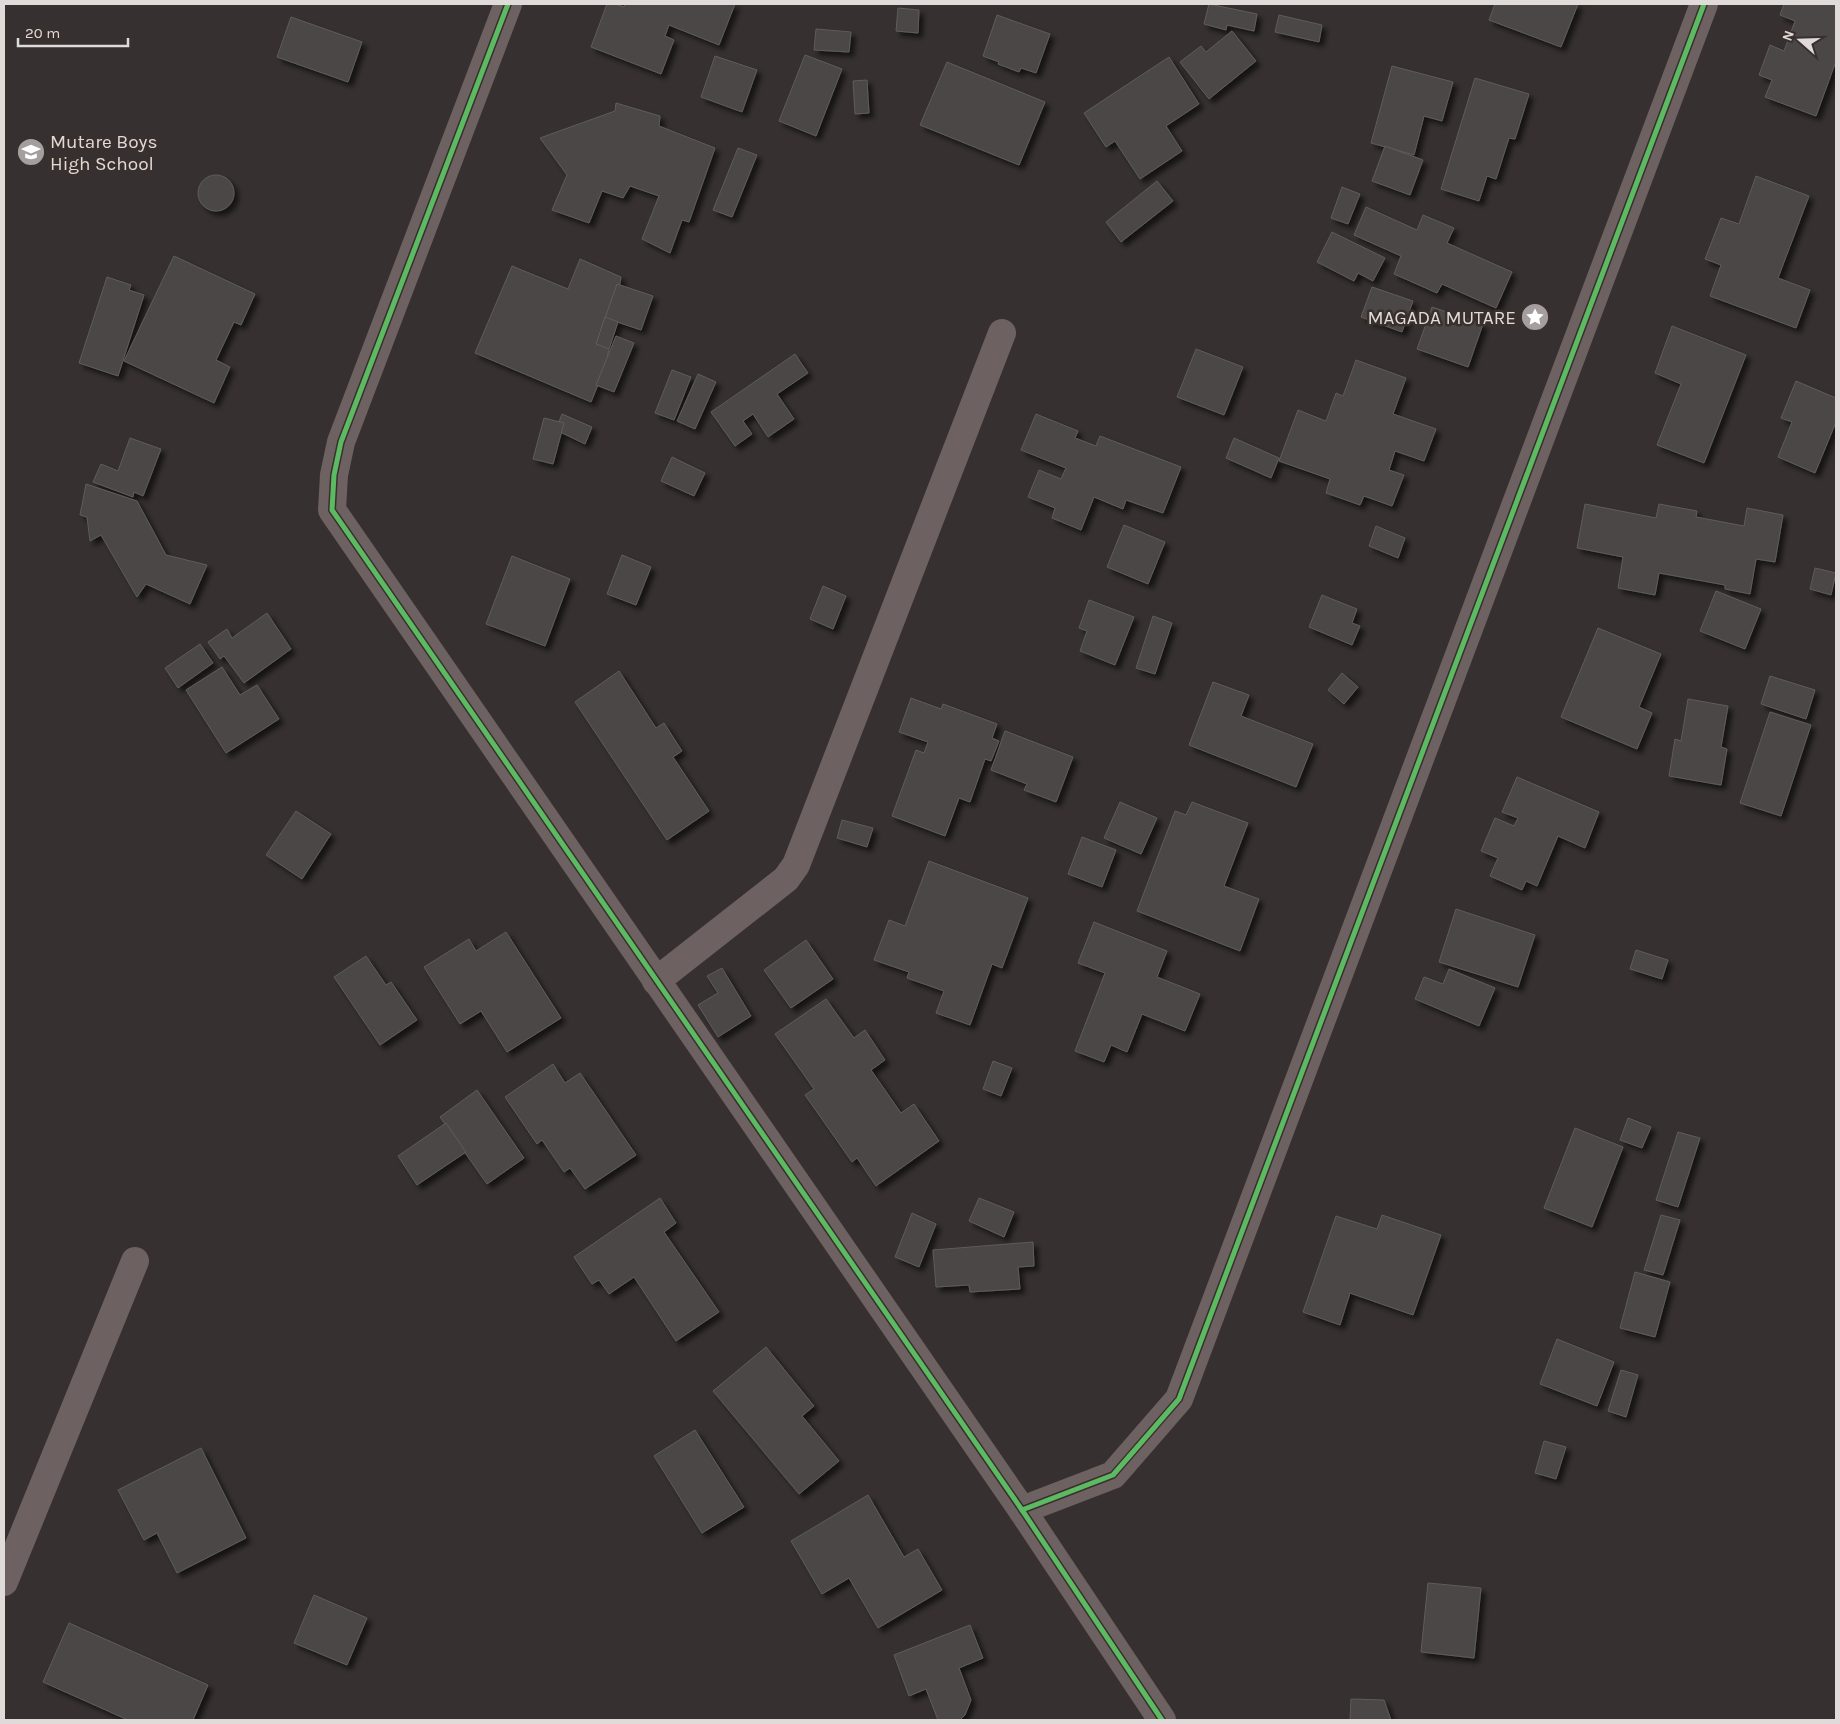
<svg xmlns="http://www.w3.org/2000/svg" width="1840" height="1724" font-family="Karla,sans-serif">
<defs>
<filter id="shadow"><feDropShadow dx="4.5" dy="4.5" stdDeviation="2.5" flood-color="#0009"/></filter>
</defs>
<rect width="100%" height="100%" fill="#363130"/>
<g fill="#4b4746" stroke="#5f5c5a" filter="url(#shadow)">
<polygon points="607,4 615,4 624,7 625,4 735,4 719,45 669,25 665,36 674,40 661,74 591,47"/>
<polygon points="1209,4 1257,14 1254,31 1227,25 1226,30 1204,24"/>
<polygon points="1495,4 1578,4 1561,47 1489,20"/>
<polygon points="1784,4 1836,4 1836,61 1816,116 1765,97 1772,80 1759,75 1770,45 1784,51 1795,21 1780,15"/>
<polygon points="898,8 919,10 918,33 896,31"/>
<polygon points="997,15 1050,34 1036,73 1021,68 1019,72 998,64 999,62 983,56"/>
<polygon points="1279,15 1322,25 1319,42 1275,32"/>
<polygon points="291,17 362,42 348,82 277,57"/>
<polygon points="816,29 851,32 849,52 814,50"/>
<polygon points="1232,31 1256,61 1209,99 1180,62 1201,46 1206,52"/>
<polygon points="805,55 842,69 816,136 779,121"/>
<polygon points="715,56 757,70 742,112 701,97"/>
<polygon points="1169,57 1199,104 1166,126 1182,151 1140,179 1115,141 1106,147 1084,113"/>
<polygon points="947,62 1045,102 1019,165 920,125"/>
<polygon points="1392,66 1453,82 1442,121 1424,116 1414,155 1371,143"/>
<polygon points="1475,78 1529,94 1515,139 1509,138 1496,179 1487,176 1479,201 1441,189"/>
<polygon points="867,80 869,113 855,114 853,81"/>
<polygon points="616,103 660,116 659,126 715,148 689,222 682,220 670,253 642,239 659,196 630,186 623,198 602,191 589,223 552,210 567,175 540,138 615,111"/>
<polygon points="1385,146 1423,160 1410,195 1372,181"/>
<polygon points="738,148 757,155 732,217 713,210"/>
<circle cx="216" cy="193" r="18"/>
<polygon points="1756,176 1809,196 1778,278 1810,290 1796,328 1710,296 1721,265 1705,259 1721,218 1739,224"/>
<polygon points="1157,181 1173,201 1121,242 1106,222"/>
<polygon points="1342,187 1360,194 1348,224 1331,218"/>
<polygon points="1366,207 1417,230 1423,215 1454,228 1447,243 1512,272 1496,308 1442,284 1437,293 1394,274 1401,256 1354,235"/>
<polygon points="1332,232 1385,258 1373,281 1358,273 1354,281 1317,262"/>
<polygon points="174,256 255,294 241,325 234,322 216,360 230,367 214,403 124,361"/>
<polygon points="580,259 621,277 606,365 591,402 475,353 512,266 568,289"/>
<polygon points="107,277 131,285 129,290 144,295 118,376 79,363"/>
<polygon points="617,284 653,296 641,330 605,318"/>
<polygon points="1372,287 1413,301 1402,332 1361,317"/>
<polygon points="1432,307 1483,324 1468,367 1417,349"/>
<polygon points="605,317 618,322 609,349 596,344"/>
<polygon points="1672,326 1746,355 1704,463 1657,445 1681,384 1655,373"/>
<polygon points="616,336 634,343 614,392 596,385"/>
<polygon points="1196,349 1243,367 1224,415 1177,397"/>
<polygon points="795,354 808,373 777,394 794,419 768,437 753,414 743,421 752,434 735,446 711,412"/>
<polygon points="1356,360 1406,378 1393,414 1436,429 1424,461 1395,451 1389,470 1404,475 1392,506 1364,496 1360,505 1326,493 1330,479 1279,461 1298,410 1326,421 1336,393 1343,396"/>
<polygon points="672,370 691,377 674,420 655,413"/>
<polygon points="698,374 716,382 695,429 677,421"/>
<polygon points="1796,381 1836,398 1836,422 1815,473 1778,457 1792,422 1781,418"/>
<polygon points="562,414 592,427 585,444 556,430"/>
<polygon points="1036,414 1078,431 1075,438 1096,446 1100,436 1181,467 1163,513 1126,500 1123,509 1094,497 1081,530 1052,518 1055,508 1028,497 1039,470 1061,479 1066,468 1021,450"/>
<polygon points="544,418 564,423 553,464 533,459"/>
<polygon points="130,438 161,449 143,496 134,492 133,497 93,482 101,464 118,471"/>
<polygon points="1234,438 1279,458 1271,478 1226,458"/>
<polygon points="672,457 705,473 694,496 661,481"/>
<polygon points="86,484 137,501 166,555 207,565 190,604 146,584 137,597 101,535 90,541 87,517 80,515"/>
<polygon points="1585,504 1656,518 1659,504 1697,511 1696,517 1744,526 1747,508 1783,515 1775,562 1756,559 1750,594 1725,589 1725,585 1659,573 1655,595 1618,588 1623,557 1577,548"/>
<polygon points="1124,525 1165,542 1148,584 1107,567"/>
<polygon points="1376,526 1405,538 1398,558 1369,546"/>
<polygon points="622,555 651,567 636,605 607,594"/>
<polygon points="512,556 570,579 545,646 486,624"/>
<polygon points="1815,568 1836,573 1831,595 1810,589"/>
<polygon points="823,586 846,596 833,629 810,619"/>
<polygon points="1716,591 1761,609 1745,649 1700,631"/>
<polygon points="1322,595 1357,609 1352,623 1360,626 1352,645 1309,627"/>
<polygon points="1089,600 1134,617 1115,665 1080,651 1087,631 1079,628"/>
<polygon points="267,613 291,649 244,683 224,656 220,659 208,642 227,629 232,638"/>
<polygon points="1153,616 1172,623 1155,674 1136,668"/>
<polygon points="1598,628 1661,654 1639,707 1652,713 1637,749 1561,717"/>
<polygon points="200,644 213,663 178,688 165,668"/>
<polygon points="222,667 240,695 257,685 279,719 226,753 186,690"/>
<polygon points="619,671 656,728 664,723 682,751 673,757 709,811 667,840 575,702"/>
<polygon points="1342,673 1358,687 1344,704 1328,690"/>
<polygon points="1770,676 1815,690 1806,719 1761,704"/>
<polygon points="1213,682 1249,695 1241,716 1313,744 1296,787 1189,745"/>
<polygon points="911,698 941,709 943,704 997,724 992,738 999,741 991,761 985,759 970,802 959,798 945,836 892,816 916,750 924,753 928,742 899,732"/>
<polygon points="1688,699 1728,706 1721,747 1727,749 1721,785 1669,776 1675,739 1681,741"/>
<polygon points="1770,712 1811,725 1781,816 1740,803"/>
<polygon points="1005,731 1073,757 1056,802 1024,790 1027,784 991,770"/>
<polygon points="1517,777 1599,812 1585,848 1558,836 1537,886 1526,881 1522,890 1490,876 1498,858 1481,851 1495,818 1514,826 1518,818 1502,812"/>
<polygon points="1120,802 1157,818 1141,854 1104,838"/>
<polygon points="1192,802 1248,823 1224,886 1259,899 1240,951 1137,911 1175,811 1186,815"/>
<polygon points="296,811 331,834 302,879 266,855"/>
<polygon points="842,820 873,828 867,847 837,838"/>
<polygon points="1082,837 1116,850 1102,887 1068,874"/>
<polygon points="929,861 1028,898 1002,968 992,964 970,1025 936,1013 944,991 907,978 909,972 874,960 889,920 905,926"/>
<polygon points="1456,909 1535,935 1518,987 1439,962"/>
<polygon points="1094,922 1167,951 1157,977 1200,994 1185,1031 1142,1014 1127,1052 1111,1045 1104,1062 1075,1051 1105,973 1078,963"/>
<polygon points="506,932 561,1018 507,1052 481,1011 460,1024 424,967 469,939 476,951"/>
<polygon points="806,940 833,979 791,1008 764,970"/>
<polygon points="1636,950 1668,960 1662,979 1630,969"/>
<polygon points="366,956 386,985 391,982 417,1020 380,1045 334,977"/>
<polygon points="722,968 751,1016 718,1037 698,1005 718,993 707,976"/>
<polygon points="1449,969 1495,988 1479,1026 1415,999 1424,977 1443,984"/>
<polygon points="826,999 854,1038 865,1030 885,1060 871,1070 901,1113 914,1104 939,1141 876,1186 857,1158 852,1162 805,1095 814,1089 775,1034"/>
<polygon points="993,1061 1012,1068 1001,1096 983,1089"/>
<polygon points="553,1064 565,1083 580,1073 636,1155 585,1189 570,1168 564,1172 542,1140 537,1144 505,1097"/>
<polygon points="477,1090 524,1158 487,1184 440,1117"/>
<polygon points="1628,1118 1651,1127 1642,1148 1620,1140"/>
<polygon points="446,1123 466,1152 417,1185 398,1156"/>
<polygon points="1575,1128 1623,1147 1592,1227 1544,1208"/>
<polygon points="1678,1132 1700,1138 1678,1207 1656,1200"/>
<polygon points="660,1198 676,1223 664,1232 719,1312 676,1341 634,1277 609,1294 599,1280 592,1284 574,1257"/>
<polygon points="979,1198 1014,1212 1004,1237 969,1221"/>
<polygon points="912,1213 936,1224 919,1267 895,1257"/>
<polygon points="1382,1215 1441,1235 1413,1315 1350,1293 1340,1325 1303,1312 1336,1216 1377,1229"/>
<polygon points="1661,1215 1680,1220 1663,1275 1644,1270"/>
<polygon points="1033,1242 1034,1266 1018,1267 1020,1289 970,1292 969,1285 936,1287 933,1250"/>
<polygon points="1635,1272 1670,1282 1655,1337 1620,1328"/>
<polygon points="1557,1339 1614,1362 1597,1406 1540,1384"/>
<polygon points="766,1347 814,1406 802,1416 839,1461 799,1494 713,1391"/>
<polygon points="1621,1370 1638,1375 1626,1417 1608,1411"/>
<polygon points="695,1430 744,1507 702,1533 654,1456"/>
<polygon points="1544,1441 1566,1447 1556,1479 1535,1473"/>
<polygon points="201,1448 246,1538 177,1573 157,1533 144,1540 118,1490"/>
<polygon points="868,1495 904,1557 918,1549 942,1590 878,1628 849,1578 822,1594 791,1541"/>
<polygon points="1428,1583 1481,1588 1474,1658 1421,1652"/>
<polygon points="314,1595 367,1618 347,1665 294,1643"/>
<polygon points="69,1623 208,1685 193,1720 128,1720 43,1682"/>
<polygon points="970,1625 983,1658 959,1668 971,1700 965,1715 960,1720 938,1720 926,1689 909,1696 894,1655"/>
<polygon points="1351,1699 1384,1700 1391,1720 1350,1720"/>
</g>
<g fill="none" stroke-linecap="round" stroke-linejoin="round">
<g stroke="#6e6162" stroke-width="28">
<polyline points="508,4 341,442 334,475 332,510 1022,1510 1162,1720"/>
<polyline points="656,981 786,879 796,865 1002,333"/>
<polyline points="1022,1510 1113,1475 1179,1399 1704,4"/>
<polyline points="4,1582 135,1261"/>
</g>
<defs>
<g id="cycleway">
<polyline points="508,4 341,442 334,475 332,510 1022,1510 1162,1720"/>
<polyline points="1022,1510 1113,1475 1179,1399 1704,4"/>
</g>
</defs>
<use href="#cycleway" stroke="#39302d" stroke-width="8"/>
<use href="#cycleway" stroke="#5cba63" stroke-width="5"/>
</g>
<defs>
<symbol id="school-disc" viewBox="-11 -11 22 22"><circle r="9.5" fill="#a49f9e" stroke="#39302d"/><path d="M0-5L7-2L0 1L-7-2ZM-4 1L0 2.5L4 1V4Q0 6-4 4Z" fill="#fff"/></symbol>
<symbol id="sight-disc" viewBox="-11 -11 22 22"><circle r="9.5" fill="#a49f9e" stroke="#39302d"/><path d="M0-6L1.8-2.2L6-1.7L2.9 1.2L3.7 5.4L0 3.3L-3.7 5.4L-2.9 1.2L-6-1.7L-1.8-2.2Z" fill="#fff"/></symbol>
</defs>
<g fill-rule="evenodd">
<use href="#school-disc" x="15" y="136" width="32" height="32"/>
<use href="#sight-disc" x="1519" y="301" width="32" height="32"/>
</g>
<g text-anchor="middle" stroke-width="5" stroke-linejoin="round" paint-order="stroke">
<g font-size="19" fill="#e0dad9" stroke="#39302d" text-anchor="start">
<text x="50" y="148">Mutare Boys<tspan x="50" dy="22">High School</tspan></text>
<text x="1516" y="324" text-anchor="end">MAGADA MUTARE</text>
</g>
</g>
<rect width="1840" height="1724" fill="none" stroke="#e0dad9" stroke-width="10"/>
<g transform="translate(1800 40) rotate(290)" stroke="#39302d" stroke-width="4" paint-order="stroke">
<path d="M0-4L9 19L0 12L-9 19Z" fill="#e0dad9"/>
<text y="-8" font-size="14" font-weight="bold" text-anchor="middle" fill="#e0dad9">N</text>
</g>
<path d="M18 38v8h110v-8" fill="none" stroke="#e0dad9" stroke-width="2.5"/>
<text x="25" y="38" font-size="15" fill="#e0dad9" stroke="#39302d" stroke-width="4" paint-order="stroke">20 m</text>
</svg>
